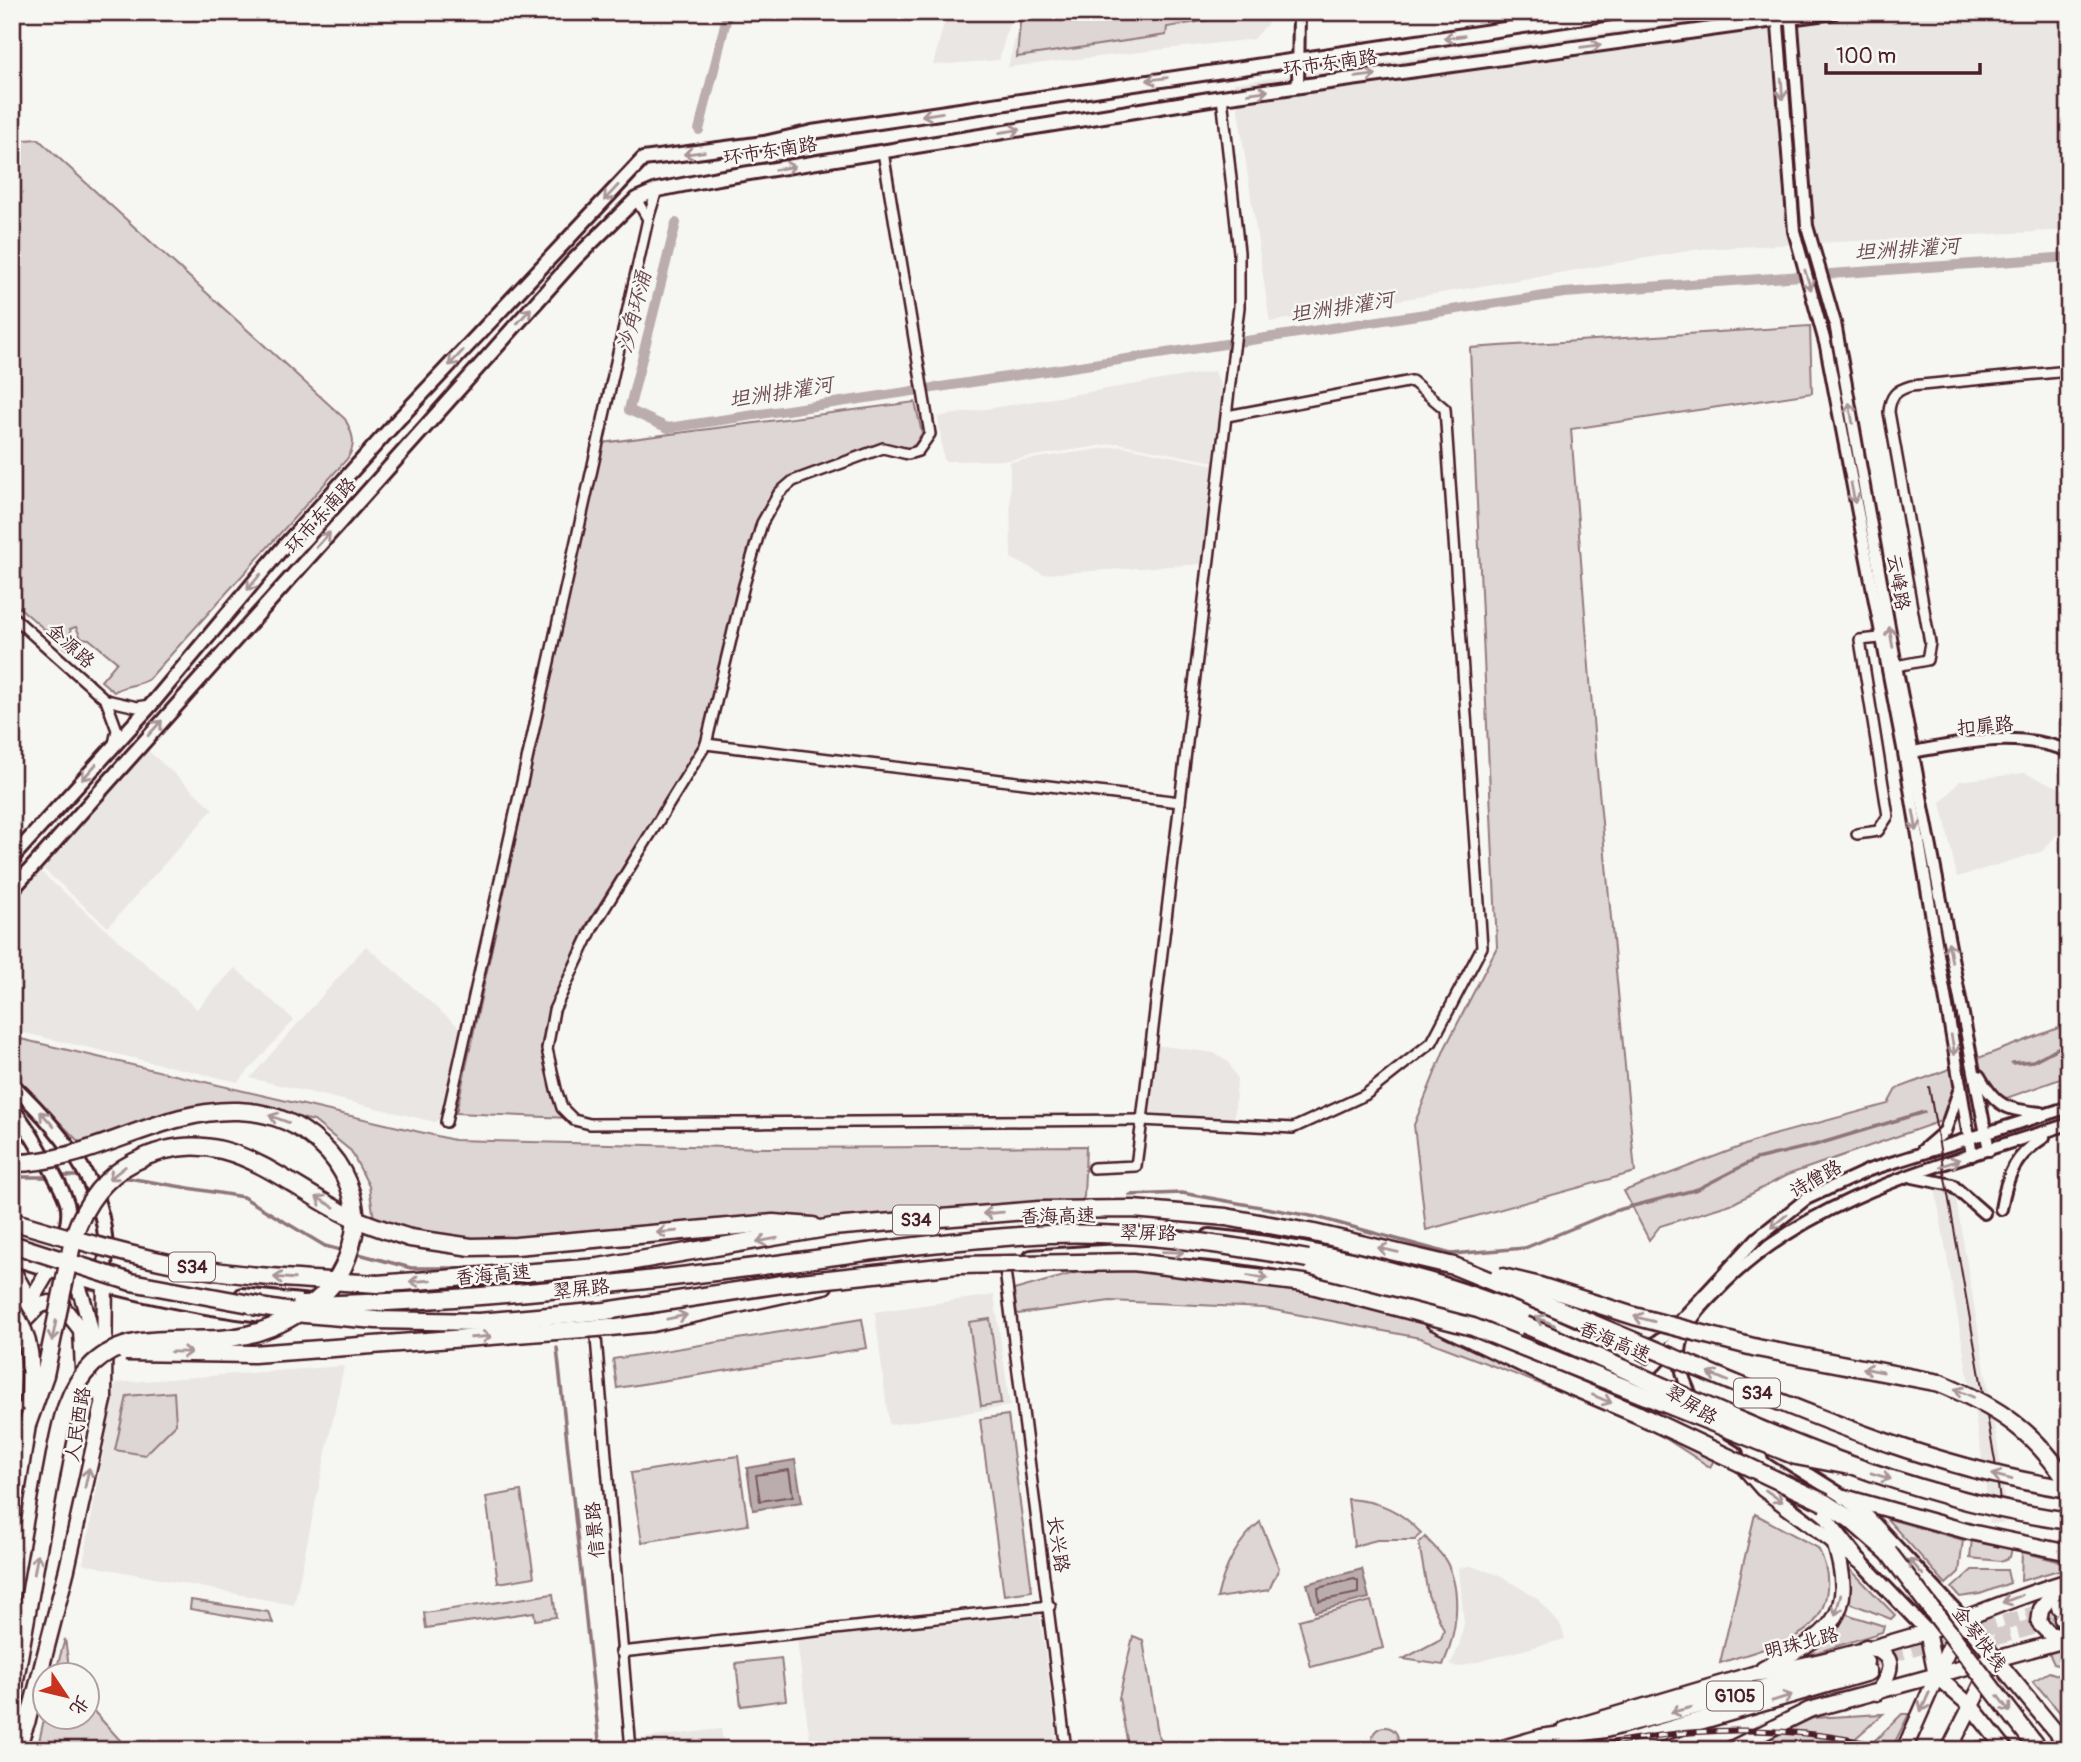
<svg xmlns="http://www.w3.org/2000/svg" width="2081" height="1762" font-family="Pangolin,'LXGW WenKai TC',sans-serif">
<rect width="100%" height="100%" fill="#f6f6f2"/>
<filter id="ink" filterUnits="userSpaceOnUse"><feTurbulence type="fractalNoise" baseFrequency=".0143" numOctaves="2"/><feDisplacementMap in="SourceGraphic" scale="14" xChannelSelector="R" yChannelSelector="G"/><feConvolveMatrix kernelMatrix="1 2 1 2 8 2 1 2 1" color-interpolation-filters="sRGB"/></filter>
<g filter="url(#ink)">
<g fill="#e9e6e3">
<polygon points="947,12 1012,12 999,60 933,65"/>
<polygon points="1022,12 1276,12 1276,14 1254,39 1008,67"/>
<polygon points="1758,12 2069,12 2069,230 1699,249 1270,322 1234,83"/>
<polygon points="1215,371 1221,387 1215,462 1118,443 1008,460 944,461 938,417"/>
<polygon points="1121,446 1215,465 1202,564 1043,574 1011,558 1010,462"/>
<polygon points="144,747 213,809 108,927 39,865"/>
<polygon points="2025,773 2069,792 2069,820 2043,851 1957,877 1941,802 1960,781"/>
<polygon points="36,868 197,1009 235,968 294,1020 238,1082 12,1030 12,895"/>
<polygon points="366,946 462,1030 440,1118 435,1122 250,1078"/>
<polygon points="1155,1045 1214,1053 1228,1062 1237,1078 1234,1121 1145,1118"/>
<polygon points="1952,1176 1998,1447 2007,1522 1990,1524 1982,1456 1934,1182"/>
<polygon points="994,1295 1010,1406 889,1425 875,1312"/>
<polygon points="344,1366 294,1605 83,1564 116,1383"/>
<polygon points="1471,1566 1501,1576 1539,1600 1561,1626 1565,1639 1458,1667 1450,1665 1459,1647 1464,1623 1459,1568"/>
<polygon points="1040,1615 1058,1750 811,1750 797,1639"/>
<polygon points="721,1729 724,1750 638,1750 637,1739"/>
</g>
<g fill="#ddd6d5" stroke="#947a80" stroke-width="2">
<polygon points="1021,12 1215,12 1216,19 1167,27 1166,35 1017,57"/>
<path d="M 38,139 L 345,419 C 353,434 357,444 347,459 L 149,679 C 137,687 125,684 114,692 L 101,681 L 117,662 L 89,639 L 81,638 L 76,627 L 70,629 L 74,645 L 68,650 L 12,601 L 12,141 Z"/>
<polygon points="1810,326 1812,393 1571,429 1596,759 1635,1172 1426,1230 1414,1125 1445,1048 1497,947 1470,348"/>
<polygon points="915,402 922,433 915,445 907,449 882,444 791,477 775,492 758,520 701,743 587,924 550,1008 541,1049 557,1110 570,1118 456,1113 602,443"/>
<polygon points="2069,1024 2069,1076 1787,1175 1734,1203 1660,1226 1649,1240 1624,1191 1766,1137 1888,1104 1896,1089"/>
<polygon points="12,1037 454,1140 766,1148 1086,1146 1084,1197 1080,1203 623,1237 421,1240 374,1219 369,1186 351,1151 314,1121 251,1107 82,1145 12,1074"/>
<polygon points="1121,1260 1299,1280 1567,1369 1717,1455 1710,1467 1640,1422 1420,1338 1264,1308 1110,1301 1017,1314 1014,1290"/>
<polygon points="862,1319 867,1348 617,1388 613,1359"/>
<polygon points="990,1319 1001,1403 981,1406 969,1322"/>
<polygon points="174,1392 176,1424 145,1455 115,1450 127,1396"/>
<polygon points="1008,1415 1032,1591 1004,1595 980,1419"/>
<polygon points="738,1456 748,1525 642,1542 631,1473"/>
<polygon points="521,1491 534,1577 498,1583 486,1497"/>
<path d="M 1348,1499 C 1379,1501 1400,1510 1421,1533 L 1415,1540 L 1377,1540 L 1354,1546 Z"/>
<path d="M 1755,1514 L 1818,1548 C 1834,1577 1830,1618 1798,1635 C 1775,1648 1745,1654 1720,1663 Z"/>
<polygon points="1886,1518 1963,1540 1959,1572 1946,1584"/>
<path d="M 1260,1522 L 1279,1568 L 1269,1590 L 1217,1598 C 1224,1568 1236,1542 1260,1522 Z"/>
<path d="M 1425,1537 C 1432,1545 1442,1553 1447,1563 C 1463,1594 1456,1635 1443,1665 L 1403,1659 L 1441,1639 L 1444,1630 L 1428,1595 L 1419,1543 Z"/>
<polygon points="1972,1538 2012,1548 2010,1557 2001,1561 1970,1558"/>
<polygon points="2022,1552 2069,1564 2069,1567 2021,1581"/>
<polygon points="1845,1564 1895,1615 1891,1619 1845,1601"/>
<polygon points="1972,1570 2007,1570 2010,1583 1980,1594 1960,1597 1952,1588"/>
<polygon points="553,1594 556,1617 535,1620 534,1612 426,1628 424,1613"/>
<polygon points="191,1600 268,1612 273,1623 190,1609"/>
<polygon points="1371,1601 1383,1648 1311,1667 1299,1620"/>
<polygon points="1843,1613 1884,1626 1882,1632 1799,1658 1814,1647"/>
<polygon points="1133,1636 1143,1640 1158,1734 1166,1750 1129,1750 1119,1698"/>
<polygon points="65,1639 70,1674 55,1674"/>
<polygon points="2069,1647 2069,1669 2054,1664 2048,1651"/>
<polygon points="781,1658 786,1700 741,1706 736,1663"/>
<polygon points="2049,1672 2069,1679 2069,1723 2033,1681"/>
<polygon points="88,1705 129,1750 37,1750 45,1715 88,1716"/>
<polygon points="1883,1714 1842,1750 1745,1750 1813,1718"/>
<polygon points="1902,1714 1909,1714 1891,1750 1865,1750"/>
<circle cx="1385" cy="1740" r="13"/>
</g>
<g fill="#bbadae" stroke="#8e747a" stroke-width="2">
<polygon points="795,1460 802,1502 753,1510 747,1468"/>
<polygon points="1362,1569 1369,1598 1315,1612 1307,1584"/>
</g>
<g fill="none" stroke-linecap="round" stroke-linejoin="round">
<g stroke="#77585f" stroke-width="2">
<polygon points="789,1470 793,1496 760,1501 756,1475"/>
<polygon points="1354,1579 1358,1581 1358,1593 1319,1601 1318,1588"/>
</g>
<g stroke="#8e747a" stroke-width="3.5">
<polyline points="2012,1063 2033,1061 2069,1042"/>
<polyline points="60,1176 83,1176"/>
<polyline points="12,1177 52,1177"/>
<polyline points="122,1177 243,1197 325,1246 344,1251"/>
<polyline points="1130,1195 1182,1193 1316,1217 1451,1254 1525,1248 1614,1211 1698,1189 1756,1159 1815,1145 1924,1112"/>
<polyline points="355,1253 411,1268 479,1268"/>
<polyline points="557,1348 600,1750"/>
</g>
<g stroke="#bbadae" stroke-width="10">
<polyline points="699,130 728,12"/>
<polyline points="676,223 629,410 668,428 1564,293 2069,257"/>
</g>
<g stroke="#d4cbca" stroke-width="16" stroke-dasharray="16 8" stroke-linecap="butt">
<polyline points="1948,1650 2063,1619"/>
<polyline points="1865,1662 2060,1607"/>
</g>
<defs>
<g id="minor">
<polyline points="883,152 930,434 918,451 908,454 883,448 793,481 779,493 762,523 744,585 706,744 593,927 554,1010 547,1049 556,1089 562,1108 574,1120 590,1124 1142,1120 1293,1128 1365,1095 1432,1042 1482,947 1445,409 1412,381 1227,416"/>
<polyline points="636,199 648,219 657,190"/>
<polyline points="12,616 106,700 117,730 114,744"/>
<path d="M 1896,666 L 1927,660 L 1930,643 L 1889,412 C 1890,396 1896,390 1911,386 L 2069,371"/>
<polyline points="106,700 137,707 151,705"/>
<polyline points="706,744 1180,802"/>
<polyline points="1857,834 1878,831 1888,816 1860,640 1880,638"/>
<polyline points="446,1122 648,219"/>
<polyline points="1093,1168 1136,1166 1142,1120 1239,307 1239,252 1222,97"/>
<polyline points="1004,1262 1066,1750"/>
<polyline points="595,1326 631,1750"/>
<polyline points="621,1652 1050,1606"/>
</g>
<g id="tertiary">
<polyline points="1777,12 1794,231 1826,346 1904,753 1972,1155"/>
<polyline points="1791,12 1807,226 1835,323 1896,666 1989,1150"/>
<polyline points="1298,86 1299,12"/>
<path d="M 1907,753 C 1962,743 2014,730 2069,751"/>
<path d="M 1979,1076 C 1996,1107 2007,1110 2041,1113"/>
<polyline points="1923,1150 1945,1131 1959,1091"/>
<polyline points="1913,1177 1952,1185 1984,1213"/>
<path d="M 2001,1209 C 2007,1174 2015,1156 2044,1137"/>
<polyline points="1625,1359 1665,1337 1757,1238 1806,1199 1869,1170 2069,1107"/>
<path d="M 1618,1381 C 1649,1383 1666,1352 1682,1331"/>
<path d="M 1694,1401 C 1685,1384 1677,1365 1681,1345 C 1685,1324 1701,1307 1716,1292 C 1807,1195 1946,1164 2069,1124"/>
</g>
<g id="secondary">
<polyline points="12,858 151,705 285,545 398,420 643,159 764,143 812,132 1618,12"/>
<polyline points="12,890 575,259 636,199 657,190 718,178 1222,97 1833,12"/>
<path d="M 12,1084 C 64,1134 113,1191 105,1268"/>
<path d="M 12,1109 C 24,1120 67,1193 68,1208 C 70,1225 61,1245 54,1260"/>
<polyline points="12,1235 51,1249"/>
<path d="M 1209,1236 C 1358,1250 1520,1298 1650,1374"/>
<path d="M 1031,1257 C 1087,1253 1144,1248 1201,1253 C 1333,1263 1459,1309 1579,1362"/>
<path d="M 12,1258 C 99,1286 190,1309 281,1317"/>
<polyline points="242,1295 311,1302"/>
<polyline points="1662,1408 1736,1454"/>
<polyline points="1774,1453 1844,1497 1866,1515 1962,1618"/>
<polyline points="1801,1497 1824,1515 1861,1562 1927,1631"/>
</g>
<g id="primary">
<path d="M 64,1260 C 86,1292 89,1327 98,1363"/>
<polyline points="12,1269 30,1301"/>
<polyline points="21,1317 49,1270"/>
<polyline points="12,1334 40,1305 49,1303 63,1307 81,1330 83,1370 104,1400"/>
<polyline points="1741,1464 1763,1489 1861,1562"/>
<polyline points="1844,1497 1970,1532 2069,1553"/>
<polyline points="2061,1584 2041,1609 2039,1623 2050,1634 2068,1638"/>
<polyline points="1962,1618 2069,1748"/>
<polyline points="1927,1631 1936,1676"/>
<path d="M 1866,1647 C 1899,1654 1892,1672 1877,1693"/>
<path d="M 1763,1669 C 1828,1635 1860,1619 1833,1539"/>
<polyline points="1936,1676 1971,1706 2006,1750"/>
<path d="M 1564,1730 L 1753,1674 C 1808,1667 1873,1648 1926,1632 C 1974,1616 2020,1595 2069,1581"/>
<polyline points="17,1750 28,1720 67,1569 104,1400 105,1268"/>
<polyline points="1729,1750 1809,1710 2069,1639"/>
<polyline points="1904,1750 1958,1628"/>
<polyline points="1949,1750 1989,1670"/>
<polyline points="1977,1750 1998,1750"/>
</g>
<g id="trunk">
<polyline points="2060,1607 2069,1605"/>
<polyline points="2063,1619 2069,1617"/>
<polyline points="1499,1750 1541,1738 1605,1729 1865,1662"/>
<polyline points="1600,1750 1868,1672"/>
</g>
<g id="motorway">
<polyline points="410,1238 471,1247 516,1246 773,1223 813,1226"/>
<polyline points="1308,1259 1375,1275 1525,1325"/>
<polyline points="377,1284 599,1267 832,1227 1039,1210 1133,1209 1226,1217 1314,1233 1454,1266"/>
<polyline points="1434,1321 1559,1381 1639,1415"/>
<polyline points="610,1327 652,1323 824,1285"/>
<polyline points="1757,1348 1940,1383"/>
<polyline points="1825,1503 1850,1519 1888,1552"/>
<polyline points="12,1518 27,1425"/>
<polyline points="12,1716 15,1680 51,1476"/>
</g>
</defs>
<use href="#minor" stroke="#4a1f2b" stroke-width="14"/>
<use href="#tertiary" stroke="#4a1f2b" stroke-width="16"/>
<use href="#secondary" stroke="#4a1f2b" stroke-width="18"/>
<use href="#primary" stroke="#4a1f2b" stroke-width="19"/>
<use href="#trunk" stroke="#4a1f2b" stroke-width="21"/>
<use href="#motorway" stroke="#4a1f2b" stroke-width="21"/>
<use href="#minor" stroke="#f6f6f2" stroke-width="9"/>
<use href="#tertiary" stroke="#f6f6f2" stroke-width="10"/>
<use href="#secondary" stroke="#f6f6f2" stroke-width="12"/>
<use href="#primary" stroke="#f6f6f2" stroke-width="14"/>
<use href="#trunk" stroke="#f6f6f2" stroke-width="16"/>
<use href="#motorway" stroke="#f6f6f2" stroke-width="16"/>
<polyline stroke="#4a1f2b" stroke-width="2" points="1929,1087 1995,1461 2002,1518"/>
<defs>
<path id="rail" d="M 1578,1750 C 1681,1726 1792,1722 1895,1750"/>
</defs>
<use href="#rail" stroke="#4a1f2b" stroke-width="6"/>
<use href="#rail" stroke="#f6f6f2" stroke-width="3.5" stroke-dasharray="10" stroke-linecap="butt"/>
<defs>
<g id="trunk-bridge">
<path d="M 1940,1383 C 1998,1407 2034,1431 2069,1484"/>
<polyline points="1888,1552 2039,1750"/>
</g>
<g id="motorway-bridge">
<path d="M 12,1163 C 90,1164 160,1108 238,1111 C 270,1112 297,1122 320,1144 C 344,1165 360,1201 354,1234 C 347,1267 335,1288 308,1307 C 283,1324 260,1334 230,1338 C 185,1344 130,1329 93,1364 C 62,1393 59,1437 51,1476"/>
<path d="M 12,1221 C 72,1239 133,1257 195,1268 C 255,1278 316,1280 377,1284"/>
<polyline points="12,1244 131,1282 261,1306"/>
<path d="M 1454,1266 C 1540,1301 1625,1337 1710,1373 C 1827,1422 1943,1470 2069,1489"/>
<polyline points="1498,1276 1540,1286 1634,1316 1757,1348"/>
<path d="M 301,1305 C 453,1302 604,1286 755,1267 C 853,1254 951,1239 1050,1234 C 1136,1231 1223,1244 1308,1259"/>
<polyline points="253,1306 305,1314 376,1320 479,1322 605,1311 782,1284 958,1265 1133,1262 1304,1283 1473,1327 1796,1456 1850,1466"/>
<path d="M 12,1310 C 34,1342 31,1367 29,1404"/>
<path d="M 1525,1325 C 1701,1401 1876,1495 2069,1521"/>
<polyline points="125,1352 254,1354 610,1327"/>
<polyline points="1639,1415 1825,1503"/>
<path d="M 27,1425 L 45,1375 L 74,1235 C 85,1204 104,1177 134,1162 C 219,1118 273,1177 345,1214 C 365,1224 388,1231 410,1238"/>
</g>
</defs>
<use href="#trunk-bridge" stroke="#4a1f2b" stroke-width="21" stroke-linecap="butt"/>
<use href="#motorway-bridge" stroke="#4a1f2b" stroke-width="21" stroke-linecap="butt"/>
<use href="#trunk-bridge" stroke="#f6f6f2" stroke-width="16"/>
<use href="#motorway-bridge" stroke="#f6f6f2" stroke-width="16"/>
</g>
<defs><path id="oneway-shaft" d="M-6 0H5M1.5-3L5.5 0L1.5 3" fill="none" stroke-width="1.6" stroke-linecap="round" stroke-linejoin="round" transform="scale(1.75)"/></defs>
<g stroke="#a99598">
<use href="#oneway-shaft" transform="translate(1454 37) rotate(172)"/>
<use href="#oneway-shaft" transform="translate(1591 46) rotate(-8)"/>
<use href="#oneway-shaft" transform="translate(1366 76) rotate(-8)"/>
<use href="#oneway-shaft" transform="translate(1157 79) rotate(172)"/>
<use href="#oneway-shaft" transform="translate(1782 89) rotate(86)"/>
<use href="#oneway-shaft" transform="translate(1258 92) rotate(-8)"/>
<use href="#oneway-shaft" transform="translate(932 114) rotate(171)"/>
<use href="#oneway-shaft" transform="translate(1010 131) rotate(-9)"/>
<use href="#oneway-shaft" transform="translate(694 153) rotate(173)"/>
<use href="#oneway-shaft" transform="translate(785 168) rotate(-9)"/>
<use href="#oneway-shaft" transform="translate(611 193) rotate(133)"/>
<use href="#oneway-shaft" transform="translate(1808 280) rotate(72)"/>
<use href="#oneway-shaft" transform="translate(524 316) rotate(-48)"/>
<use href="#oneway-shaft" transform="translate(456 358) rotate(133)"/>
<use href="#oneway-shaft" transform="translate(1851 413) rotate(-100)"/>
<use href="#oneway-shaft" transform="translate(1853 493) rotate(79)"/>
<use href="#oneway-shaft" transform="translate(323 540) rotate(-48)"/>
<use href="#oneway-shaft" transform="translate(254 582) rotate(130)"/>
<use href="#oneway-shaft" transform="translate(1891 637) rotate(-100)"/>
<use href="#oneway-shaft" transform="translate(155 728) rotate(-48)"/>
<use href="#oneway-shaft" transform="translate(89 772) rotate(132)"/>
<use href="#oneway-shaft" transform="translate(1915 821) rotate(80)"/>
<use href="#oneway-shaft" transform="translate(1950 952) rotate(-100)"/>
<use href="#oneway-shaft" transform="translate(1953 1045) rotate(80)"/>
<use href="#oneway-shaft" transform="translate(47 1119) rotate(-132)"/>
<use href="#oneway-shaft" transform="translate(279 1119) rotate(-160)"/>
<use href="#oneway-shaft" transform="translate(1950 1163) rotate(-19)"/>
<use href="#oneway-shaft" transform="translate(117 1173) rotate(142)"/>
<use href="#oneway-shaft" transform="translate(325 1202) rotate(-150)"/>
<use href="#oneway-shaft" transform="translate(993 1213) rotate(175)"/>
<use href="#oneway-shaft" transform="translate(1779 1221) rotate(141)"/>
<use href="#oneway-shaft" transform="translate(667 1232) rotate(175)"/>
<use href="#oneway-shaft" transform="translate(767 1240) rotate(170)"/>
<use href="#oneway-shaft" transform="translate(1388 1250) rotate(-167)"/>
<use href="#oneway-shaft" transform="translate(1173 1252) rotate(2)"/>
<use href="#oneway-shaft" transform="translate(1258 1277) rotate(8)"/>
<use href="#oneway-shaft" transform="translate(284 1278) rotate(-176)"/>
<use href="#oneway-shaft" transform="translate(420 1281) rotate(176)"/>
<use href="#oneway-shaft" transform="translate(677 1317) rotate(-12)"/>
<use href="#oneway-shaft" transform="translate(1644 1319) rotate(-165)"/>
<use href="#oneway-shaft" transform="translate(1545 1321) rotate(-157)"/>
<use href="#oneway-shaft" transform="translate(54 1331) rotate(101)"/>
<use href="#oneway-shaft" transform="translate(481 1337) rotate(-4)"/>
<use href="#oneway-shaft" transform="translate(181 1352) rotate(1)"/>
<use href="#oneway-shaft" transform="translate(1873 1370) rotate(-169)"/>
<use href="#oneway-shaft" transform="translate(1718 1377) rotate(-157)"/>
<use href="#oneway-shaft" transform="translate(1964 1393) rotate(-156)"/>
<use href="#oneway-shaft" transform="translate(1602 1399) rotate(23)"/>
<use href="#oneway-shaft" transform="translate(1881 1476) rotate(17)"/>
<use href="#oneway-shaft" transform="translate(2002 1477) rotate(-166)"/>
<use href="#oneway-shaft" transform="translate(87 1478) rotate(-78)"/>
<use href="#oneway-shaft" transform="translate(1774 1496) rotate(35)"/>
<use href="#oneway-shaft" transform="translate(36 1564) rotate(-80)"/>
<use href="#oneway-shaft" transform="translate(1916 1567) rotate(-132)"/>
<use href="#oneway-shaft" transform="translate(2012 1599) rotate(159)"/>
<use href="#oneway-shaft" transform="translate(1838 1605) rotate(105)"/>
<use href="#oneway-shaft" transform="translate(1782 1698) rotate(-17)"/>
<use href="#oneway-shaft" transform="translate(1925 1702) rotate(114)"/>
<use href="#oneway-shaft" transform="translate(2004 1704) rotate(53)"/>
<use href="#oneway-shaft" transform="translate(1681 1710) rotate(166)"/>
</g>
</g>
<g text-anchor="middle" stroke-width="5" stroke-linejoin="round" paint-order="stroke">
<g fill="#f6f6f2" stroke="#7e6067" stroke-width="2">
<rect x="893" y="1205.5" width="46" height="29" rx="5"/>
<rect x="169" y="1252.5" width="46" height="29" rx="5"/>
<rect x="1734" y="1378.5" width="46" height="29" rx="5"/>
<rect x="1707" y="1681.5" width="56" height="29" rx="5"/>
</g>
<g font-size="18" font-weight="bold" fill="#4a1f2b">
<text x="916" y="1226">S34</text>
<text x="192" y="1273">S34</text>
<text x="1757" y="1399">S34</text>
<text x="1735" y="1702">G105</text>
</g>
<g font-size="19" fill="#4a1f2b" stroke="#f6f6f2">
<text transform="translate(1330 62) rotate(-8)" y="7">环市东南路</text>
<text transform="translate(770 150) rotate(-9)" y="7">环市东南路</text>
<text transform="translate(320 515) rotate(-48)" y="7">环市东南路</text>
<text transform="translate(1899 582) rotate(80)" y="7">云峰路</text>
<text transform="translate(71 645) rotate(42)" y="7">金源路</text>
<text transform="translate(1985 725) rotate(-5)" y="7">扣扉路</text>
<text transform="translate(1815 1178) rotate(-29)" y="7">诗僧路</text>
<text transform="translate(1058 1215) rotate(-1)" y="7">香海高速</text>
<text transform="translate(1148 1232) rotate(1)" y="7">翠屏路</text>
<text transform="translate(493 1274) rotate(-5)" y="7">香海高速</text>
<text transform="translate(581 1288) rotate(-6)" y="7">翠屏路</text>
<text transform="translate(1615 1341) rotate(23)" y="7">香海高速</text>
<text transform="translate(1692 1404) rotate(32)" y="7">翠屏路</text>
<text transform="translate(77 1424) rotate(-81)" y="7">人民西路</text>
<text transform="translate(594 1530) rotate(-95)" y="7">信景路</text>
<text transform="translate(1059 1544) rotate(82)" y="7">长兴路</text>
<text transform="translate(1980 1638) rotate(53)" y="7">金琴快线</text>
<text transform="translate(1801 1642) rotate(-14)" y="7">明珠北路</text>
</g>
<g font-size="21" font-style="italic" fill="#6c4a52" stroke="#f6f6f2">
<text transform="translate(1907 249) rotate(-4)" y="7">坦洲排灌河</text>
<text transform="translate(1342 307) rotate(-9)" y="7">坦洲排灌河</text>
<text transform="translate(634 312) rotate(-76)" y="7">沙角环涌</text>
<text transform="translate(781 392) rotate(-9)" y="7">坦洲排灌河</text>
</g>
</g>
<rect width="2081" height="1762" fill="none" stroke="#f6f6f2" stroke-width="42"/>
<rect x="21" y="21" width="2039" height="1720" fill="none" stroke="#4a1f2b" stroke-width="2.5" filter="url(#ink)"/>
<g transform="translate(66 1696) rotate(125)"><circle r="33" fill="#f6f6f2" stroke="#b1a0a2" stroke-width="2"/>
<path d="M0-5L12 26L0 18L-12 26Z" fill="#c8321e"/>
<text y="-10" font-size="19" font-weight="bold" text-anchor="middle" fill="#4a1f2b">北</text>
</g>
<path d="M1826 63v10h154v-10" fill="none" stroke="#4a1f2b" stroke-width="3.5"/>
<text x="1836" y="63" font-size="21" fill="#4a1f2b" stroke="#f6f6f2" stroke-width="5" paint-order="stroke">100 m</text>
</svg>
